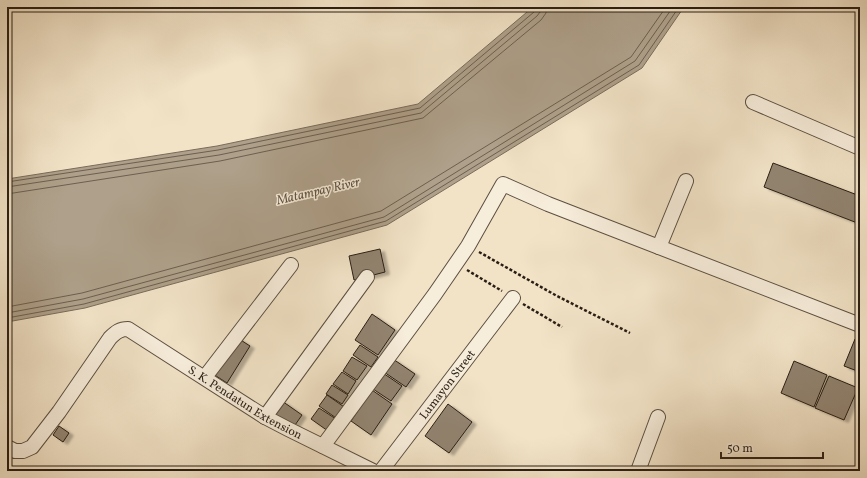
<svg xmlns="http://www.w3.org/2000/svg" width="867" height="478" font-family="Vollkorn,serif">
<defs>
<filter id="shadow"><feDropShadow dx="4.5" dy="2.5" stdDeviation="1" flood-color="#0004"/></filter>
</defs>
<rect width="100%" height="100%" fill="#f2e3c7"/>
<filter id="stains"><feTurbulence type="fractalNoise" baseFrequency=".005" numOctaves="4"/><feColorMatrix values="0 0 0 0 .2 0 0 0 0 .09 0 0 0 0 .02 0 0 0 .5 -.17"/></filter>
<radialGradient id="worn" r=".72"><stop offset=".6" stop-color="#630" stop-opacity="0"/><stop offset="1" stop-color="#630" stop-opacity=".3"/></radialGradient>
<polygon fill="#aea08a" stroke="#796c5b" points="533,7 684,7 642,68 387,225 85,308 7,322 7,179 217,146 418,104"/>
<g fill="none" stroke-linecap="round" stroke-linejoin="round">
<g stroke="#6c5f4f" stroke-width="1">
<polyline points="7,182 218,150 420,108 534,12 535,7"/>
<polyline points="7,187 219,155 421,113 537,16 540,12 540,7"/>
<polyline points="7,194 220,161 423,118 541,20 546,13 546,7"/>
<polyline points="7,307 82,293 381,211 631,57 666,7"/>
<polyline points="7,313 83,299 384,217 635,61 673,7"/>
<polyline points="7,318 84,304 386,221 639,65 679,7"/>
</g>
</g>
<g fill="#928471" stroke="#291e14" filter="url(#shadow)">
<polygon points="773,163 860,196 860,224 764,187"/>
<polygon points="380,249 385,272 354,280 349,256"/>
<polygon points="372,314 395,330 378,355 355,340"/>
<polygon points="236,337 250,346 227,383 213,374"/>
<polygon points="855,339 860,341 860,372 844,366"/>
<polygon points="360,345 378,357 371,367 353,355"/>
<polygon points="352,357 367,366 357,380 343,371"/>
<polygon points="393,359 415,374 406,387 384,372"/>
<polygon points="794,361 827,375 814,407 781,393"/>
<polygon points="342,372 356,381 348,394 333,384"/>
<polygon points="383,373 402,386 391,401 373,389"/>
<polygon points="829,376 858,388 844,420 815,408"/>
<polygon points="332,385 348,395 342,404 326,394"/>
<polygon points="372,390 392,404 371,435 351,421"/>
<polygon points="327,395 347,409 339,420 319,406"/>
<polygon points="282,401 302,415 293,428 273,415"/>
<polygon points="448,404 472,422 449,453 425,436"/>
<polygon points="319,408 336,419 328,431 311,419"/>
<polygon points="59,426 69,433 63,442 53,435"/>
</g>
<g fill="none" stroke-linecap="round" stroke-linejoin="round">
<defs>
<g id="minor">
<polyline points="753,102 860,148"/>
<polyline points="659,247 686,181"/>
<polyline points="205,377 291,265"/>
<polyline points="265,417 367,277"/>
<polyline points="323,446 435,294 468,246 503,184 548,204 860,325"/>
<path id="s1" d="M 7,447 L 15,451 L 23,451 L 32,447 L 59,412 L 110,338 C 116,332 120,329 128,329 L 265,417 L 288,429 L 373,471"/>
<path id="s2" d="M 381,471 L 513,298"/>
<polyline points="638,471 658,417"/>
</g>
</defs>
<use href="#minor" stroke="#5b4f41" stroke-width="16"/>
<g stroke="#291e14" stroke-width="2.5" stroke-dasharray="3 2" stroke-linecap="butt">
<polyline points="479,252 557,296 630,333"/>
<polyline points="467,270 502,291"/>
<polyline points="523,304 562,327"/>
</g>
<use href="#minor" stroke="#f7eddb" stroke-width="14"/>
</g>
<g text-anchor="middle" stroke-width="3" stroke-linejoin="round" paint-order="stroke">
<g font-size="12" fill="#291e14" stroke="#f7eddb">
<text dy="4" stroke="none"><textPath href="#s2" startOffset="109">Lumayon Street</textPath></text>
<text dy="4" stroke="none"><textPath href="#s1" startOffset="320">S. K. Pendatun Extension</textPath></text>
</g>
<g font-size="13" font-style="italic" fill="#5e5243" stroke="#f7eddb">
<text transform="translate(318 190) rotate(-13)" y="5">Matampay River</text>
</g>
</g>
<rect width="867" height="478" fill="none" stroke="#f2e3c7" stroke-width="24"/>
<rect x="8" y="8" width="851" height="462" fill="none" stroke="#291e14" stroke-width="2"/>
<rect x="12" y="12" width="843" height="454" fill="none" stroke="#291e14"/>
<path d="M721 452v6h102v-6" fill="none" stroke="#291e14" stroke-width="2"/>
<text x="727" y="452" font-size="12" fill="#291e14" stroke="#f7eddb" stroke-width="3" paint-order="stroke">50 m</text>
<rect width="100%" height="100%" filter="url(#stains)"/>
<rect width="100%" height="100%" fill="url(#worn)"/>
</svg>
